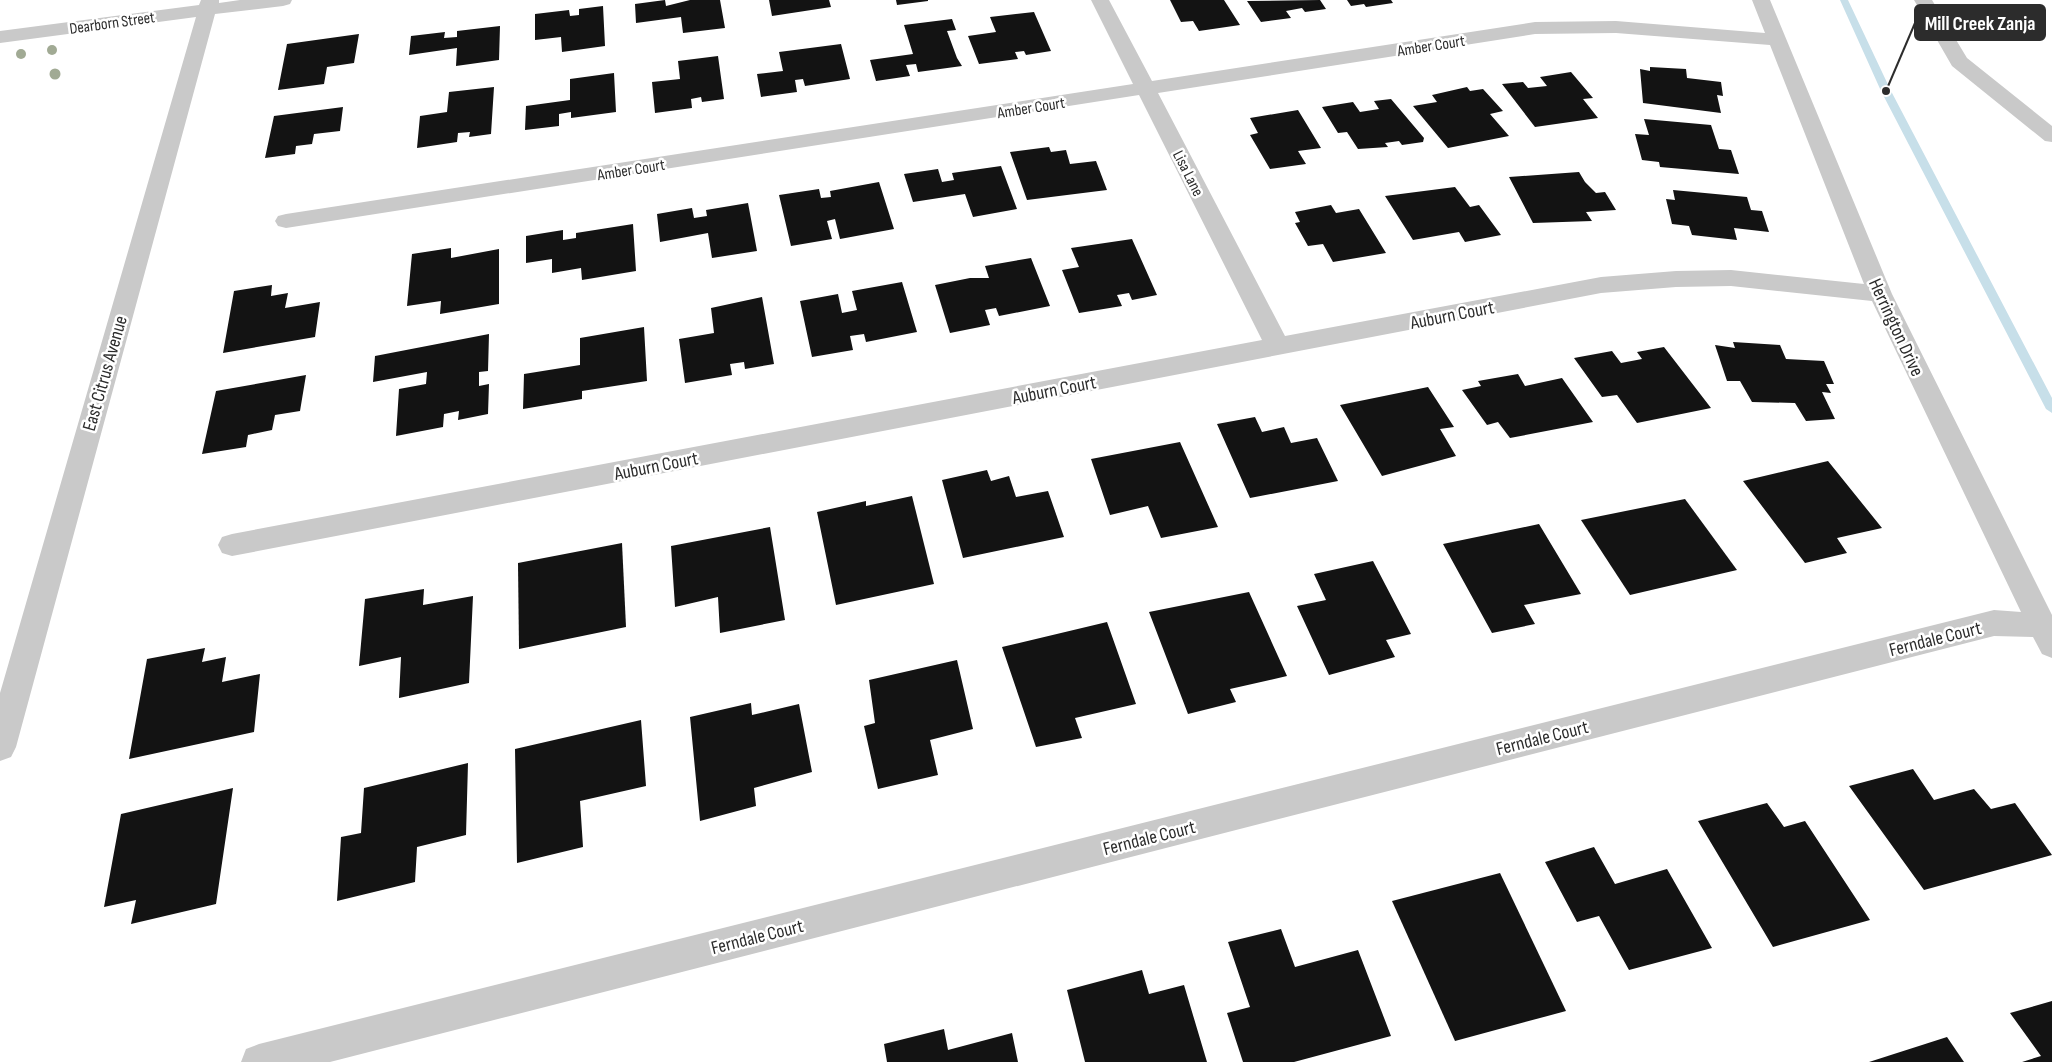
<svg xmlns="http://www.w3.org/2000/svg" width="2052" height="1062" font-family="'Sofia Sans Condensed',sans-serif">
<rect width="100%" height="100%" fill="#fff"/>
<g fill="none" stroke-linecap="round" stroke-linejoin="round">
<polygon fill="#c7dfe9" fill-rule="evenodd" points="1840,0 1848,0 1891,91 2052,398 2052,413 2046,409 1881,91"/>
</g>
<g fill="#131313">
<polygon points="665,0 666,6 690,0 720,0 725,28 683,33 681,17 636,23 635,4"/>
<polygon points="769,0 829,0 831,7 772,16"/>
<polygon points="896,0 928,0 928,1 897,5"/>
<polygon points="1170,0 1224,0 1240,25 1199,31 1193,21 1181,22"/>
<polygon points="1320,0 1326,9 1305,12 1302,8 1286,11 1291,18 1261,22 1247,1"/>
<polygon points="1347,0 1391,0 1393,3 1366,7 1364,4 1351,6"/>
<polygon points="603,6 605,46 562,52 561,37 535,40 535,14 569,10 570,16 579,15 579,9"/>
<polygon points="1034,12 1051,51 1026,55 1024,51 1015,52 1018,59 979,64 968,36 996,32 990,17"/>
<polygon points="952,19 956,30 947,31 957,58 962,66 918,72 916,64 906,65 910,76 876,81 870,60 913,54 904,25"/>
<polygon points="500,26 499,60 456,66 457,48 409,55 411,36 445,32 444,38 457,37 457,31"/>
<polygon points="359,34 354,63 327,67 324,84 278,90 287,44"/>
<polygon points="841,44 850,79 805,86 803,79 795,80 797,92 761,97 757,74 783,71 779,52"/>
<polygon points="718,56 724,99 702,102 701,97 691,99 692,108 655,113 652,82 680,79 678,61"/>
<polygon points="1650,67 1686,69 1687,78 1721,82 1723,96 1717,95 1721,113 1643,103 1640,69 1650,71"/>
<polygon points="1571,72 1593,98 1583,99 1598,118 1535,127 1502,84 1523,82 1528,88 1547,86 1540,77"/>
<polygon points="614,73 616,112 571,118 571,112 559,114 559,126 525,130 526,106 570,100 570,79"/>
<polygon points="494,87 491,134 469,137 470,132 458,133 457,142 417,148 420,116 447,112 449,92"/>
<polygon points="1467,87 1470,91 1483,89 1503,111 1490,114 1509,136 1448,148 1413,106 1437,102 1432,95"/>
<polygon points="1391,99 1424,138 1423,142 1402,145 1399,141 1385,143 1388,147 1358,149 1347,132 1338,133 1322,107 1353,102 1360,112 1379,109 1374,101"/>
<polygon points="343,107 340,131 314,134 312,144 296,146 295,154 265,158 274,116"/>
<polygon points="1298,110 1321,148 1298,151 1306,164 1270,169 1250,135 1258,133 1250,118"/>
<polygon points="1644,119 1711,125 1719,149 1731,150 1739,174 1660,167 1659,162 1642,160 1635,134 1649,135"/>
<polygon points="1049,147 1051,152 1066,150 1070,164 1096,161 1107,190 1027,200 1010,152"/>
<polygon points="1001,166 1017,209 973,217 965,194 913,202 904,174 938,169 942,182 954,180 952,173"/>
<polygon points="1579,172 1585,182 1596,193 1605,192 1616,210 1586,212 1592,221 1533,223 1509,177"/>
<polygon points="879,182 894,229 840,239 835,219 827,221 832,239 791,246 779,195 819,189 821,198 831,197 830,191"/>
<polygon points="1455,187 1470,207 1479,205 1501,235 1465,242 1459,232 1413,240 1385,196"/>
<polygon points="1673,190 1747,197 1751,210 1762,211 1769,232 1734,228 1737,240 1692,235 1689,226 1672,224 1666,199 1675,200"/>
<polygon points="748,203 757,251 712,258 708,233 660,242 657,214 692,208 694,218 707,216 706,210"/>
<polygon points="1331,205 1336,213 1359,209 1386,253 1333,262 1323,244 1308,246 1295,223 1300,222 1295,212"/>
<polygon points="633,224 636,271 582,280 581,268 552,273 552,259 526,263 526,236 563,230 563,240 576,238 576,233"/>
<polygon points="1132,239 1157,295 1132,300 1129,293 1117,295 1122,306 1079,313 1062,270 1079,267 1071,248"/>
<polygon points="451,248 451,258 499,249 499,304 440,314 441,301 407,306 412,254"/>
<polygon points="1031,258 1050,306 999,316 996,308 985,310 990,325 950,333 935,285 970,278 989,278 985,266"/>
<polygon points="902,282 917,332 866,342 864,334 850,336 853,350 812,357 800,301 838,294 842,313 857,310 852,291"/>
<polygon points="272,285 271,296 288,293 285,308 320,302 315,337 223,353 234,291"/>
<polygon points="762,297 774,364 745,369 744,362 730,364 732,375 685,383 679,339 714,333 711,308"/>
<polygon points="644,327 647,381 582,391 582,399 523,409 524,374 580,365 580,338"/>
<polygon points="489,334 488,371 479,372 479,386 489,384 488,414 458,420 459,411 444,414 443,427 396,436 399,389 426,384 427,372 373,382 375,356"/>
<polygon points="1733,342 1780,345 1786,359 1824,361 1834,384 1826,384 1831,393 1822,392 1835,419 1806,421 1795,403 1752,402 1740,381 1727,381 1715,345 1735,348"/>
<polygon points="1664,347 1711,408 1637,423 1617,395 1602,397 1574,358 1612,351 1621,363 1642,359 1637,352"/>
<polygon points="1518,374 1525,386 1562,378 1593,422 1510,438 1498,422 1487,425 1462,390 1481,386 1478,381"/>
<polygon points="306,375 300,411 275,415 272,430 248,435 246,447 202,454 216,391"/>
<polygon points="1428,387 1454,427 1440,429 1456,456 1382,476 1340,405"/>
<polygon points="1255,417 1262,432 1284,427 1291,443 1317,438 1338,481 1250,498 1217,424"/>
<polygon points="1180,442 1218,527 1161,538 1148,506 1110,515 1091,459"/>
<polygon points="1828,461 1882,528 1837,538 1847,553 1805,563 1743,481"/>
<polygon points="987,470 991,481 1009,476 1016,497 1048,491 1064,537 963,558 942,480"/>
<polygon points="912,496 934,584 836,605 817,512 866,501 866,506"/>
<polygon points="1685,499 1737,570 1630,595 1581,520"/>
<polygon points="1539,524 1581,594 1524,605 1535,624 1492,633 1443,544"/>
<polygon points="770,527 785,620 720,633 718,597 675,607 671,546"/>
<polygon points="622,543 626,627 519,649 518,563"/>
<polygon points="1373,561 1411,634 1386,640 1395,657 1329,675 1297,606 1326,600 1314,574"/>
<polygon points="424,589 423,605 473,596 469,683 399,698 401,657 359,666 365,599"/>
<polygon points="1249,592 1287,676 1230,689 1236,702 1188,714 1149,612"/>
<polygon points="1107,622 1136,704 1075,718 1082,738 1036,747 1002,647"/>
<polygon points="205,648 202,662 226,657 222,682 260,674 254,732 129,759 147,659"/>
<polygon points="957,660 973,729 930,740 938,775 878,789 864,726 875,723 869,680"/>
<polygon points="751,703 752,715 799,704 812,772 754,788 756,806 700,821 690,717"/>
<polygon points="641,720 646,786 580,801 583,847 517,863 515,749"/>
<polygon points="468,763 466,835 417,847 415,882 337,901 341,837 361,833 364,788"/>
<polygon points="1913,769 1934,800 1974,789 1991,809 2015,803 2052,855 1924,890 1849,786"/>
<polygon points="233,788 216,904 131,924 136,900 104,907 121,814"/>
<polygon points="1767,803 1784,827 1805,821 1870,920 1773,947 1698,821"/>
<polygon points="1594,847 1615,884 1667,869 1712,948 1629,970 1599,916 1577,922 1545,862"/>
<polygon points="1500,873 1566,1011 1455,1041 1392,901"/>
<polygon points="1281,929 1295,967 1358,950 1391,1036 1294,1062 1243,1062 1227,1013 1250,1007 1228,942"/>
<polygon points="1142,970 1149,994 1184,985 1207,1062 1085,1062 1067,990"/>
<polygon points="2052,1001 2052,1062 2022,1062 2041,1056 2010,1013"/>
<polygon points="944,1029 948,1050 1012,1033 1018,1062 887,1062 884,1044"/>
<polygon points="1947,1037 1964,1062 1869,1062"/>
</g>
<g fill="none" stroke-linecap="round" stroke-linejoin="round">
<g fill="#c9c9c9" fill-rule="evenodd">
<polygon points="201,0 219,0 219,3 240,0 292,0 290,4 283,6 215,14 16,747 11,757 0,761 0,693 196,17 0,43 0,31 199,5"/>
<path d="M 1091,0 L 1109,0 L 1152,81 L 1535,22 L 1616,21 L 1765,33 L 1752,0 L 1770,0 L 1892,294 L 2052,615 L 2052,658 L 2042,654 L 2033,637 L 1994,636 L 330,1062 L 241,1062 L 246,1049 L 259,1044 L 1994,610 L 2021,612 L 1872,301 L 1731,286 L 1676,287 L 1601,293 L 232,556 L 222,553 L 218,545 L 222,537 L 232,534 L 1262,340 L 1139,95 L 286,228 L 278,226 L 275,221 L 278,216 L 286,214 L 1133,84 ZM 1616,33 L 1770,45 L 1864,284 L 1731,270 L 1676,271 L 1601,277 L 1285,336 L 1158,93 L 1535,34 Z"/>
<polygon points="1914,0 1932,0 1967,58 2052,126 2052,142 2045,141 1952,66"/>
</g>
</g>
<g fill="#a1aa94">
<circle cx="52" cy="50" r="5"/>
<circle cx="21" cy="54" r="5"/>
<circle cx="55" cy="74" r="5.5"/>
</g>
<g text-anchor="middle" stroke-width="5" stroke-linejoin="round" paint-order="stroke">
<g font-size="16" fill="#2c2c2c" stroke="#fff">
<text transform="translate(112 22) rotate(-8)" y="6">Dearborn Street</text>
<text transform="translate(1431 45) rotate(-9)" y="6">Amber Court</text>
<text transform="translate(1031 107) rotate(-9)" y="6">Amber Court</text>
<text transform="translate(631 169) rotate(-9)" y="6">Amber Court</text>
<text transform="translate(1189 173) rotate(63)" y="6">Lisa Lane</text>
</g>
<g font-size="19" fill="#2c2c2c" stroke="#fff">
<text transform="translate(1452 314) rotate(-11)" y="7">Auburn Court</text>
<text transform="translate(1897 327) rotate(65)" y="7">Herrington Drive</text>
<text transform="translate(104 373) rotate(-74)" y="7">East Citrus Avenue</text>
<text transform="translate(1054 389) rotate(-11)" y="7">Auburn Court</text>
<text transform="translate(656 465) rotate(-11)" y="7">Auburn Court</text>
<text transform="translate(1935 638) rotate(-14)" y="7">Ferndale Court</text>
<text transform="translate(1542 737) rotate(-14)" y="7">Ferndale Court</text>
<text transform="translate(1149 837) rotate(-14)" y="7">Ferndale Court</text>
<text transform="translate(757 936) rotate(-14)" y="7">Ferndale Court</text>
</g>
</g>
<path fill="none" stroke="#2c2c2c" stroke-width="2" d="M1886 91L1915 23"/>
<circle fill="#2c2c2c" stroke="#fff" stroke-width="2" cx="1886" cy="91" r="5"/>
<rect fill="#2c2c2c" stroke="#2c2c2c" stroke-width="2" x="1915" y="5" width="130" height="35" rx="5"/>
<g font-size="20" text-anchor="middle" font-weight="bold" fill="#fff">
<text x="1980" y="30">Mill Creek Zanja</text>
</g>
</svg>
